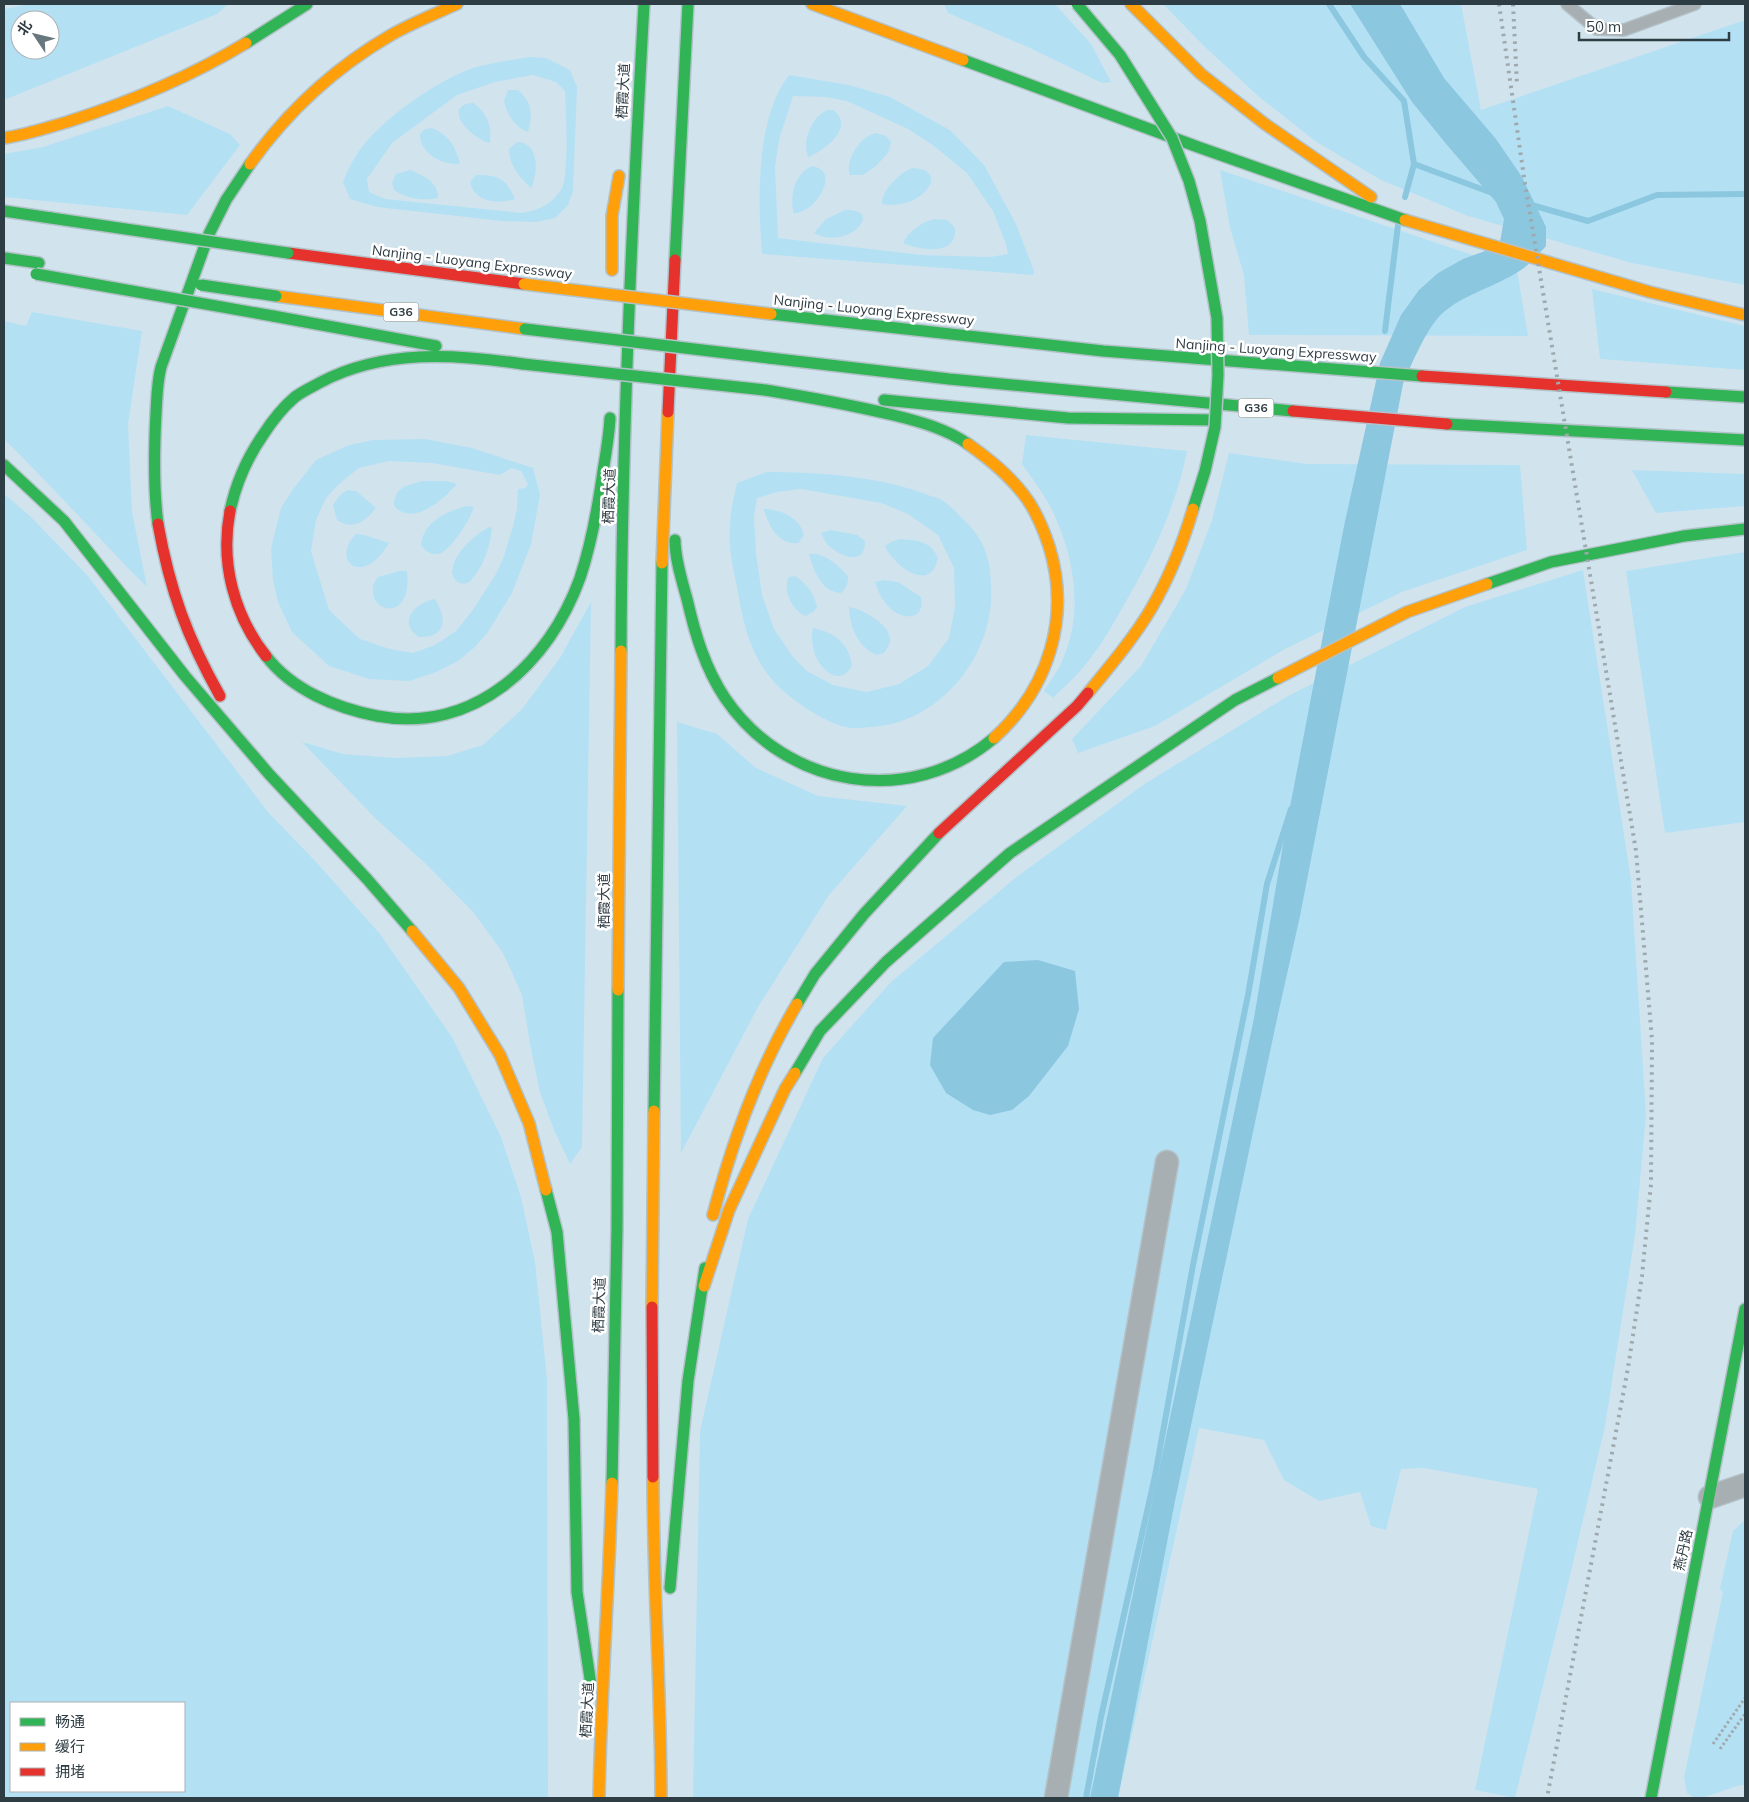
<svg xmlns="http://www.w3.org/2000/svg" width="1749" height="1802" font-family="Mulish,'Noto Sans SC',sans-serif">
<rect width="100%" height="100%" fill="#d1e4ed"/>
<g fill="#b4e0f4" fill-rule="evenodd">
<path d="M 29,4 L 228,4 L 217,14 L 4,100 L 4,9 ZM 20,20 L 50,20 L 50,50 L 20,50 Z"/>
<polygon points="944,4 1055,4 1091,44 1111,82 1102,83 1030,48 948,13"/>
<polygon points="1163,4 1461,4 1481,110 1745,20 1745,285 1632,263 1468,216 1381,180 1315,141 1257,95 1205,47"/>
<path d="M 529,57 L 546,58 L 570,70 L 577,87 L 573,191 L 568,205 L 555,218 L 536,222 L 502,221 L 377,207 L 350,199 L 343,182 C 347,171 352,161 359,151 C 380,121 431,85 465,71 C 485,63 508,61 529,57 ZM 533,75 L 556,82 L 565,91 C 566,108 569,175 562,188 C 552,205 539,210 521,213 L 385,199 L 369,192 L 367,179 L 392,143 L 457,95 L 495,82 Z"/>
<path d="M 789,75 L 849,85 L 890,97 L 950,130 L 984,165 L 1016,224 L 1034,271 L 1033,275 L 762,254 C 758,201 755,119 789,75 ZM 793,96 L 826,97 L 847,101 L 908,129 L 934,146 L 967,173 L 993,211 L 1006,244 L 1008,254 L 990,257 L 921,255 L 778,238 L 775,166 L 779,140 Z"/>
<path d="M 508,90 L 518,90 C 532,102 533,114 528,132 C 514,127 507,114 504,101 Z"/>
<path d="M 473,103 C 487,112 492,126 490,143 C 469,138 441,105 473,103 Z"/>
<polygon points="168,106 230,134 240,145 187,215 4,197 4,154 43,147"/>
<path d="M 827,110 L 833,110 C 856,127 824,151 808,157 C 802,140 811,118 827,110 Z"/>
<path d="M 432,128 C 449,135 456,147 460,164 C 442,165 420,154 420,134 L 425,129 Z"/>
<path d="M 876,133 L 886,136 L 891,142 L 888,153 L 876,166 L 863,175 L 850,175 C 844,161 861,135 876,133 Z"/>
<path d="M 517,142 C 540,142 538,174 531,188 C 519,177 509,165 509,149 Z"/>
<path d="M 812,166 C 836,170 823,195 811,206 C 806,210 800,212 794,214 C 789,197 794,174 812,166 Z"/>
<path d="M 912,168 C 953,169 921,212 882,204 C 881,190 900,173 912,168 Z"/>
<path d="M 410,170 C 423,175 439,183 438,198 C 423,201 407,199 394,190 L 392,183 L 396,174 Z"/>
<polygon points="1220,170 1517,270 1528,336 1249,335 1244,275 1230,228"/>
<path d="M 476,175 C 498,175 506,178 515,199 C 498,204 475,203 470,182 Z"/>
<path d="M 845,210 C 887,209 846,252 814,233 L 826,219 Z"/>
<path d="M 934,219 L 947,220 L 955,228 C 958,257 919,250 903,243 C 909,231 922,222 934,219 Z"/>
<polygon points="1592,289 1745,326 1745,370 1600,359"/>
<path d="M 32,312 L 142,331 L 128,424 L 132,512 L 147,587 C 98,538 53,487 4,439 L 4,321 L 26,326 Z"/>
<path d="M 1026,435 L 1187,451 C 1176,508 1150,561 1121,610 C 1112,626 1103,642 1092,656 C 1081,672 1066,685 1053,698 L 1044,691 C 1050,681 1059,670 1063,659 C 1084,611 1074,554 1051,508 C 1043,493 1032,478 1022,464 Z"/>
<path d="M 425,439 L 472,448 L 533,468 L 540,495 L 531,544 L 512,593 L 488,632 L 475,647 L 458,661 L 434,673 L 409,681 L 369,679 L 329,666 L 292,632 L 278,602 L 273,580 L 271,548 L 281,508 L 293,489 L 316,460 L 349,445 L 373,440 ZM 389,461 L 432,463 L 500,475 L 511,468 L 521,471 L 528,484 L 525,488 L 518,489 L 517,509 L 513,526 L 503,559 L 496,574 L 472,611 L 456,631 L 435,645 L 413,653 L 390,649 L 360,639 L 329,610 L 311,551 L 316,520 L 326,498 L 340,483 L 359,468 Z"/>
<polygon points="1229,453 1307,464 1520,465 1527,550 1402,592 1285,649 1155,726 1078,753 1072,739 1141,666 1186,589 1212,520"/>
<polygon points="1632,470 1745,474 1745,506 1656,513"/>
<path d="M 767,472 C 819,472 874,476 923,493 C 929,496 936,497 942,500 C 950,505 957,513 963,519 C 984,539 990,556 991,584 C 996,653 942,722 872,727 C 865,727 858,729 851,728 C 829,726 791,700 775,683 C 750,656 743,623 737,587 C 733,568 728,547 730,527 C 730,512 734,498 737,483 ZM 801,489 L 881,503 L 908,514 L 938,535 L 954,568 L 955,607 L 949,638 L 928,666 L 899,684 L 867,692 L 833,685 L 807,671 L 793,657 L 774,629 L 762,595 L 756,553 L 754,516 L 757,498 L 777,492 Z"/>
<path d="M 422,481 L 447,481 L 457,484 C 443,500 413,527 394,506 C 394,487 406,486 422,481 Z"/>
<path d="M 347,490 L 356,491 L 376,508 C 366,521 353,531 337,520 L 333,505 L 339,496 Z"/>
<path d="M 4,494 L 30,516 L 87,575 L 268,812 L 318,864 L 380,934 L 452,1037 L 501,1137 L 521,1197 L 535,1262 L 547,1379 L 548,1798 L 4,1798 ZM 11,1703 L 184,1703 L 184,1791 L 11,1791 Z"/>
<path d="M 467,506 L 474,507 C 470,519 453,547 441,553 C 432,557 425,551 421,545 C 423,522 447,511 467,506 Z"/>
<path d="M 764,509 C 781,509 800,518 804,535 L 798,543 C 779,546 768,525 764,509 Z"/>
<path d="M 490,527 L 492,528 C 490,548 483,569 468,583 C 458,585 455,581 452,573 C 452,555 475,533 490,527 Z"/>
<path d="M 831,530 L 857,535 L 865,541 C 865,568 839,556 827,544 C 825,541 823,537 821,533 Z"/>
<path d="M 356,534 L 364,535 L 389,543 C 362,589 330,560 356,534 Z"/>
<path d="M 900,539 C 917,540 931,541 938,558 C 937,561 936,566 934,569 C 921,588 891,561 885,546 L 891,542 Z"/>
<polygon points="1745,552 1745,822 1665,833 1626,571"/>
<path d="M 809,554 C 824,552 839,566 848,576 C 848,584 847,588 841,593 C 821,592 814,571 809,554 Z"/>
<polygon points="1583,570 1631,880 1646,1115 1635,1235 1605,1426 1564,1601 1515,1798 1475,1790 1538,1489 1424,1468 1401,1469 1386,1530 1371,1526 1360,1492 1319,1501 1284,1480 1264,1440 1199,1428 1118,1798 693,1798 700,1431 748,1219 823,1058 891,982 1019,875 1146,783 1288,696 1465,607"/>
<path d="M 400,571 L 407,571 C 413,622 370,614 373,588 C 373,584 376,580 378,577 Z"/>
<path d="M 795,576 C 807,584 814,593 817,607 L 813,612 L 805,616 C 792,609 782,591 789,577 Z"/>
<path d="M 884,580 L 898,582 L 921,597 C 926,619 904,621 891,609 C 883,602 878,592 875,582 Z"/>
<path d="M 435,599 C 447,618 447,638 419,637 C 396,622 416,602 435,599 Z"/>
<polygon points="591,602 582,1147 570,1164 554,1130 540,1092 530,1044 522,995 503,953 474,913 426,864 376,819 302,742 343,754 395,758 447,756 483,745 522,709 560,658"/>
<path d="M 849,607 C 862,609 888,623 890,638 C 891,644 887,648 884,653 L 876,655 C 857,645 850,628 849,607 Z"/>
<path d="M 813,628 C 834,632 849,643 852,666 C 841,685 825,674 817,659 C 812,649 811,638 813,628 Z"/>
<polygon points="677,722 717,734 756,768 818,796 907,806 829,895 758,1007 681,1153"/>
<polygon points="1745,1520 1745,1785 1740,1785 1702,1798 1695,1798 1687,1793 1684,1777 1723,1592 1720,1589 1733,1531"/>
</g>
<g fill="#8cc7e0">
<path d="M 1350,4 L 1400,4 L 1444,78 L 1496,139 L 1522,177 L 1546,227 L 1546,246 C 1538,255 1531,263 1521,270 C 1497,287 1456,296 1437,319 C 1424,335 1411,365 1403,384 L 1300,916 L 1275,1028 L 1175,1501 L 1118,1798 L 1090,1798 L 1254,1018 L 1285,833 L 1344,526 L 1380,363 L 1401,315 L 1419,290 L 1438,273 L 1463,259 L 1485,251 L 1500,242 L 1504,219 L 1496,202 L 1447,145 L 1412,102 Z"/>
<polygon points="1038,960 1075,971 1079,1009 1068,1046 1029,1096 1012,1110 990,1115 973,1110 946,1093 930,1065 933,1038 1004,962"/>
</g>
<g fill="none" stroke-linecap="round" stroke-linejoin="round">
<g stroke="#8cc7e0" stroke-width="6">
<polyline points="1329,4 1364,57 1404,101 1414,164 1405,197"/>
<polyline points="1414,164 1495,194"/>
<polyline points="1528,204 1588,221 1657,195 1745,194"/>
<polyline points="1385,331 1398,225"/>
<polyline points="1086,1798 1101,1717 1155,1476 1193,1265 1248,995 1267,884 1291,809"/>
</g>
<defs>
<polyline id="lane" points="1567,4 1597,29 1624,30 1695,4"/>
<g id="street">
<polyline points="1710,1497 1745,1485"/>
<polyline points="1056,1798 1167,1162"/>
</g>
<g id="fast">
<polyline points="246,43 307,4"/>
<polyline points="963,60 1198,147 1405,220"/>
<polyline points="4,211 51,218"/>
<polyline points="4,258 39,263"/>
<polyline points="675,260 688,4"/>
<polyline points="771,314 1103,351 1422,376"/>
<polyline points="273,316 436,346"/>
<polyline points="769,358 949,379 1293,411"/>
<path d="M 765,390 C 808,397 851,405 893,415 C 918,421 947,429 968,444"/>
<polyline points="1666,392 1745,397"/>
<polyline points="884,400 1068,418 1215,420"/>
<polyline points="1447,424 1745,440"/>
<polyline points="4,465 64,521 185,676 269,774 367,879 412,931"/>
<path d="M 230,511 C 236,483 247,458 263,435 C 272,421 282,408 295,397 C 303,391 312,387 321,382 C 384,349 455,354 523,364"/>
<path d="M 158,524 C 153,487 154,451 156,413 C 157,397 157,382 161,367 L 209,234 L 226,200 L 250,164"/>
<path d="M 675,540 C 675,559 682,581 687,599 C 695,634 705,668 725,698 C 786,788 910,809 994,738"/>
<polyline points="1487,584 1551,562 1684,536 1745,529"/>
<path d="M 621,651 C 622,435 632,220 644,4"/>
<path d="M 266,656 C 292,690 336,708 377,716 C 474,734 549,664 580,578 C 591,545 597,512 602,478 C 605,458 609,438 610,418"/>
<polyline points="797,1004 815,974 864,914 939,833"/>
<polyline points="795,1073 820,1031 886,962 1010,853 1235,700 1278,678"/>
<polyline points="654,1111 662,563"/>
<polyline points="546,1190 557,1232 574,1419 577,1592 591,1685"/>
<polyline points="612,1483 617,1229 618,990"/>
<polyline points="670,1588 688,1381 705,1268"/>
<polyline points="1651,1798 1745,1309"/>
</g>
<g id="slow">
<polyline points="812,4 963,60"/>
<polyline points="1131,4 1201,74 1265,124 1371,197"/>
<path d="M 4,138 C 26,135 46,128 67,122 C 130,102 190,77 246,43"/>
<path d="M 250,164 C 287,112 336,67 391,35 C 412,23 435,14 457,4"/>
<polyline points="1405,220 1650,292 1745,315"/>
<polyline points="612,270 612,216 619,176"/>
<polyline points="276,296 525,329"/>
<path d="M 968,444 C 989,459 1008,474 1024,495 C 1035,509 1043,528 1049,546 C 1071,617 1049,688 994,738"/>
<polyline points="662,563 668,412"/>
<polyline points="1278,678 1407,612 1487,584"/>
<polyline points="412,931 459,988 500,1055 529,1123 546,1190"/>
<polyline points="618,990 621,651"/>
<path d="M 713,1215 C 732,1142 758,1070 797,1004"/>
<polyline points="704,1286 729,1210 785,1089 795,1073"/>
<polyline points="652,1307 654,1111"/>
<path d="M 653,1477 C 653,1584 661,1691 661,1798"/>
<path d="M 599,1798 C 601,1693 609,1588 612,1483"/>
</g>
<g id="jam">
<polyline points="288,253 524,284"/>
<polyline points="1422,376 1666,392"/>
<polyline points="1293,411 1447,424"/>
<polyline points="668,412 675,260"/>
<path d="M 230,511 C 220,563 234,615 266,656"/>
<path d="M 158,524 C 170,591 187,637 220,696"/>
<polyline points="652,1307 653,1477"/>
</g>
</defs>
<use href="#lane" stroke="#b3c2c9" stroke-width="14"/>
<use href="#street" stroke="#b3c2c9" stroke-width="25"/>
<use href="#fast" stroke="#b3c2c9" stroke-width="14"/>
<use href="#slow" stroke="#b3c2c9" stroke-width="14"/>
<use href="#jam" stroke="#b3c2c9" stroke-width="14"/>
<g stroke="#a1aaae" stroke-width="3" stroke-dasharray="2.5 2.5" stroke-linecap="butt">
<polyline points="1713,1744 1745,1698"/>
<polyline points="1720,1749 1745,1714"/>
</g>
<use href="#lane" stroke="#a8afb3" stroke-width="11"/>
<use href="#street" stroke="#a8afb3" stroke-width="22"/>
<use href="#fast" stroke="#30b455" stroke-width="11"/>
<use href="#slow" stroke="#ff9f0a" stroke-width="11"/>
<use href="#jam" stroke="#e5322d" stroke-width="11"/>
<g stroke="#9fa8ac" stroke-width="4" stroke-dasharray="2.5 5" stroke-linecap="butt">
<polyline points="1499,4 1525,184 1636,851 1652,1040 1651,1184 1642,1276 1628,1368 1547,1798"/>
<polyline points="1513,4 1517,85"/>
</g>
<defs>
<g id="fast-bridge">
<polyline points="1077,4 1120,55 1172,138 1189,181 1200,221 1217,318 1218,375 1215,427 1205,471 1193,509"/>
<polyline points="51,218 288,253"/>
<polyline points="36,274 273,316"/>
<polyline points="201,285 276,296"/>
<polyline points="525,329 769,358"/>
<polyline points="523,364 765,390"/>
</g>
<g id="slow-bridge">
<polyline points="524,284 771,314"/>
<path d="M 1088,693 C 1110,666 1133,639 1151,609 C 1169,578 1183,543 1193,509"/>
</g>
<polyline id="jam-bridge" points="939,833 1077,706 1088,693"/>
</defs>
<use href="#fast-bridge" stroke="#b3c2c9" stroke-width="14" stroke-linecap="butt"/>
<use href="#slow-bridge" stroke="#b3c2c9" stroke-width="14" stroke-linecap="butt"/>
<use href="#jam-bridge" stroke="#b3c2c9" stroke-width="14" stroke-linecap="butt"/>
<use href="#fast-bridge" stroke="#30b455" stroke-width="11"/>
<use href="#slow-bridge" stroke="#ff9f0a" stroke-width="11"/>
<use href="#jam-bridge" stroke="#e5322d" stroke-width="11"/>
</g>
<g text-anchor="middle" stroke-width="5" stroke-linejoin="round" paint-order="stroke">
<g fill="#fff" stroke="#6d767b" stroke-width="1">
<rect x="383.5" y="302.5" width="35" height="19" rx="4"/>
<rect x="1238.5" y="398.5" width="35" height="19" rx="4"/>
</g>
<g font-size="12" font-weight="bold" fill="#2e3c43">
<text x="401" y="316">G36</text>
<text x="1256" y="412">G36</text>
</g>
<g font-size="14" fill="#2e3c43" stroke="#fff">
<text transform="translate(623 91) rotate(-87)" y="5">栖霞大道</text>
<text transform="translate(472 262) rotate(7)" y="5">Nanjing - Luoyang Expressway</text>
<text transform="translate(874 310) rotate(6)" y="5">Nanjing - Luoyang Expressway</text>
<text transform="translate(1276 350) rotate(4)" y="5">Nanjing - Luoyang Expressway</text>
<text transform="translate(609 496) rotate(-88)" y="5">栖霞大道</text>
<text transform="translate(604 901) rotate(-90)" y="5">栖霞大道</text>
<text transform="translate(599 1305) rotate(-88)" y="5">栖霞大道</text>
<text transform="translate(1683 1550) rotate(-78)" y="5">燕丹路</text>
<text transform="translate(587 1710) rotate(-87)" y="5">栖霞大道</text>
</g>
</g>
<rect width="1749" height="1802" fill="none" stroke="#2e3c43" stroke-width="10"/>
<rect x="10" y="1702" width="175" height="90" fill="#ffffff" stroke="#abb1b4"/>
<rect x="20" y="1718" width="25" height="8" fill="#30b455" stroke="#abb1b4"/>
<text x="55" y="1727" font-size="15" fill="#2e3c43">畅通</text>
<rect x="20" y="1743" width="25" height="8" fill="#ff9f0a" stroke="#abb1b4"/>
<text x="55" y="1752" font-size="15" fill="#2e3c43">缓行</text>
<rect x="20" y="1768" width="25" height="8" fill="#e5322d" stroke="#abb1b4"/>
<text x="55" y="1777" font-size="15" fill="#2e3c43">拥堵</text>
<g transform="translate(35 35) rotate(305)"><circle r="24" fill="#ffffff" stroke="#abb1b4"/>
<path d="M0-4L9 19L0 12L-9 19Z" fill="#67777e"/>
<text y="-8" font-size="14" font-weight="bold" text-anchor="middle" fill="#2e3c43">北</text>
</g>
<path d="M1579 32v8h150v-8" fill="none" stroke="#2e3c43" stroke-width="2.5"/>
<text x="1586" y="32" font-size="15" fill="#2e3c43" stroke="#ffffff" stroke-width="4" paint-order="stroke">50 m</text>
</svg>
